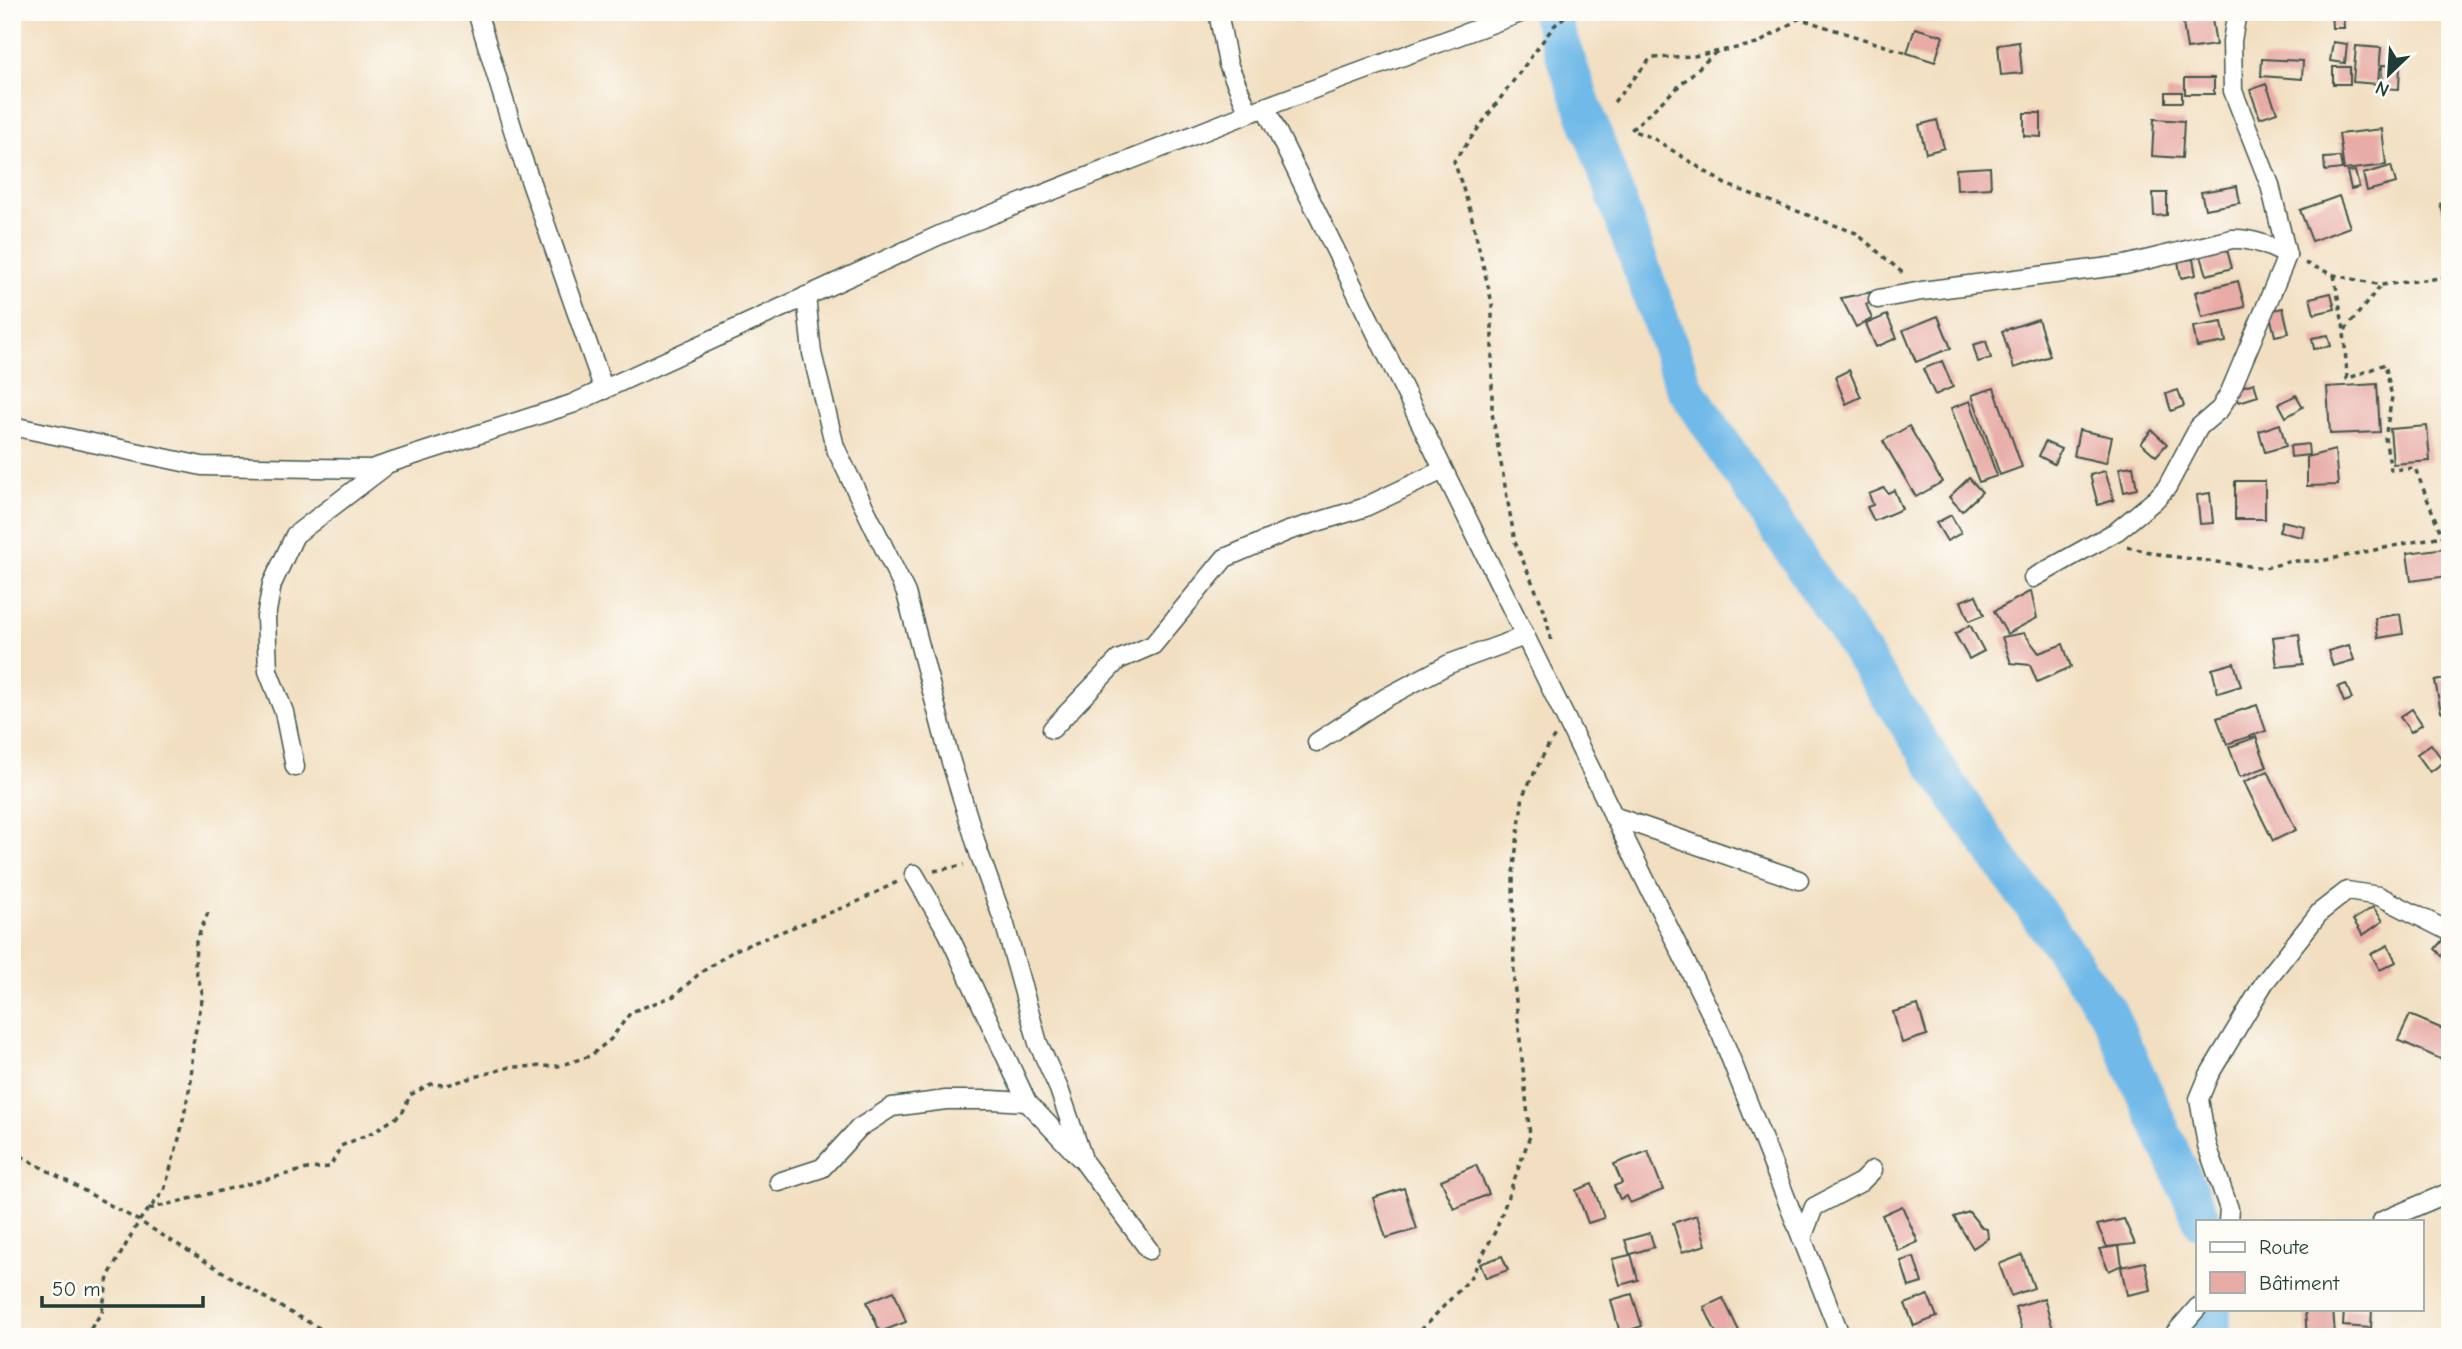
<svg xmlns="http://www.w3.org/2000/svg" width="2462" height="1349" font-family="'Comic Neue',sans-serif">
<rect width="100%" height="100%" fill="#fdfcf7"/>
<filter id="ink" filterUnits="userSpaceOnUse"><feTurbulence type="fractalNoise" baseFrequency=".0143" numOctaves="2"/><feDisplacementMap in="SourceGraphic" scale="14" xChannelSelector="R" yChannelSelector="G"/><feConvolveMatrix kernelMatrix="1 2 1 2 8 2 1 2 1" color-interpolation-filters="sRGB"/></filter>
<filter id="wash" filterUnits="userSpaceOnUse"><feTurbulence type="fractalNoise" baseFrequency=".00686" numOctaves="4" result="noise"/><feDisplacementMap in="SourceGraphic" scale="28" xChannelSelector="R" yChannelSelector="G"/><feGaussianBlur stdDeviation="1.57" result="paint"/><feColorMatrix in="noise" values="0 0 0 0 0 0 0 0 0 0 0 0 0 0 0 0 0 1.4 0 .05"/><feComposite in="paint" operator="in"/></filter>
<g filter="url(#wash)">
<rect width="100%" height="100%" fill="#f2dfc1"/>
<g fill="none" stroke-linecap="round" stroke-linejoin="round">
<g stroke="#70b9e8" stroke-width="38">
<polyline points="1549,12 1684,386 1961,804 2109,1014 2202,1221"/>
<polyline points="2212,1309 2212,1337"/>
</g>
</g>
<g id="blocks">
<g fill="#e8aba6">
<polygon points="2331,12 2343,12 2344,28 2332,28"/>
<polygon points="2212,19 2216,45 2187,49 2183,23"/>
<polygon points="1915,28 1943,36 1935,62 1907,53"/>
<polygon points="2019,42 2022,73 2001,75 1998,45"/>
<polygon points="2333,42 2347,44 2345,63 2330,61"/>
<polygon points="2356,46 2381,48 2378,84 2353,82"/>
<polygon points="2262,59 2303,61 2302,79 2261,76"/>
<polygon points="2382,65 2400,66 2399,89 2381,88"/>
<rect x="2333" y="67" width="17" height="17"/>
<rect x="2185" y="78" width="29" height="16"/>
<polygon points="2266,84 2277,112 2260,118 2250,90"/>
<rect x="2166" y="92" width="16" height="10"/>
<polygon points="2024,113 2041,113 2041,137 2024,136"/>
<polygon points="2154,119 2184,121 2182,158 2152,156"/>
<polygon points="1937,120 1944,148 1926,153 1919,125"/>
<polygon points="2382,129 2386,165 2344,170 2339,134"/>
<polygon points="2340,157 2342,169 2325,171 2324,158"/>
<polygon points="2391,166 2396,183 2367,191 2363,174"/>
<polygon points="1990,167 1991,188 1957,190 1956,169"/>
<polygon points="2355,171 2359,187 2351,189 2347,172"/>
<polygon points="2237,186 2240,203 2205,209 2201,192"/>
<polygon points="2153,193 2167,193 2167,215 2154,216"/>
<polygon points="2339,196 2350,227 2312,241 2300,210"/>
<polygon points="2450,201 2450,220 2446,221 2440,204"/>
<polygon points="2226,246 2232,268 2207,275 2200,253"/>
<polygon points="2193,259 2196,275 2181,278 2178,261"/>
<polygon points="2238,281 2245,307 2202,317 2195,292"/>
<polygon points="1872,292 1876,301 1866,304 1872,319 1856,327 1841,298"/>
<polygon points="2331,293 2335,309 2314,314 2310,298"/>
<polygon points="2283,308 2289,333 2275,336 2269,311"/>
<polygon points="1887,315 1897,338 1876,347 1866,324"/>
<polygon points="1938,316 1951,348 1916,362 1903,330"/>
<polygon points="2038,319 2050,356 2014,368 2002,331"/>
<polygon points="2222,322 2226,342 2197,347 2193,327"/>
<polygon points="2328,335 2331,346 2314,349 2312,338"/>
<polygon points="1986,341 1991,358 1978,362 1973,345"/>
<polygon points="1942,361 1953,387 1935,395 1923,369"/>
<polygon points="1849,370 1861,397 1846,404 1835,377"/>
<polygon points="2254,383 2258,396 2239,402 2235,389"/>
<polygon points="2377,384 2380,432 2330,434 2327,387"/>
<polygon points="1994,388 2022,467 2000,475 1972,395"/>
<polygon points="2178,390 2184,406 2171,411 2166,394"/>
<polygon points="2296,395 2303,407 2286,417 2279,404"/>
<polygon points="1970,401 1997,476 1979,482 1951,408"/>
<polygon points="2280,424 2286,446 2265,452 2259,431"/>
<polygon points="1909,426 1942,482 1916,497 1883,441"/>
<polygon points="2427,426 2430,461 2393,464 2390,429"/>
<polygon points="2079,430 2112,437 2106,463 2074,456"/>
<polygon points="2152,430 2167,444 2156,456 2141,443"/>
<polygon points="2045,442 2061,449 2054,464 2039,456"/>
<polygon points="2308,444 2309,455 2291,457 2290,446"/>
<polygon points="2335,450 2338,485 2307,486 2307,457"/>
<polygon points="2133,466 2137,489 2124,492 2119,468"/>
<polygon points="2105,471 2114,500 2098,505 2090,475"/>
<polygon points="1969,478 1982,492 1962,511 1949,497"/>
<rect x="2235" y="481" width="30" height="38"/>
<polygon points="1884,488 1888,493 1894,490 1902,509 1874,521 1867,507 1873,505 1869,494"/>
<polygon points="2210,493 2213,523 2200,524 2197,495"/>
<polygon points="1951,515 1961,533 1947,541 1936,523"/>
<polygon points="2282,521 2304,526 2302,537 2279,532"/>
<polygon points="2445,548 2449,576 2411,581 2407,553"/>
<polygon points="2031,591 2037,618 2007,634 1994,611"/>
<polygon points="1976,595 1984,615 1969,621 1961,601"/>
<polygon points="2400,614 2403,634 2378,638 2375,618"/>
<polygon points="1970,625 1984,651 1969,659 1955,634"/>
<polygon points="2024,633 2039,653 2063,644 2071,667 2037,682 2030,665 2011,663 2002,637"/>
<polygon points="2299,634 2303,664 2277,667 2273,637"/>
<polygon points="2349,645 2354,660 2333,666 2328,651"/>
<polygon points="2234,663 2241,686 2218,693 2212,669"/>
<polygon points="2450,678 2450,711 2441,712 2435,681"/>
<polygon points="2346,684 2352,699 2344,702 2338,687"/>
<polygon points="2257,705 2266,731 2227,744 2217,718"/>
<polygon points="2412,709 2422,724 2411,732 2400,717"/>
<polygon points="2256,737 2267,767 2240,777 2229,747"/>
<polygon points="2431,744 2444,762 2430,772 2417,754"/>
<polygon points="2268,771 2296,830 2273,841 2244,782"/>
<polygon points="2373,907 2383,921 2363,935 2353,920"/>
<polygon points="2445,937 2450,941 2450,949 2444,957 2435,949"/>
<polygon points="2388,945 2396,962 2380,970 2371,954"/>
<polygon points="1918,1005 1927,1035 1902,1043 1893,1012"/>
<polygon points="2410,1015 2450,1032 2450,1056 2447,1062 2398,1040"/>
<polygon points="1648,1151 1663,1190 1630,1203 1627,1196 1620,1199 1614,1186 1622,1183 1614,1164"/>
<polygon points="1476,1165 1489,1194 1454,1209 1441,1180"/>
<polygon points="1592,1184 1604,1218 1588,1223 1576,1190"/>
<polygon points="1404,1188 1417,1229 1386,1238 1373,1198"/>
<polygon points="1902,1206 1918,1242 1898,1251 1882,1215"/>
<polygon points="1969,1212 1982,1228 1987,1229 1988,1238 1973,1248 1954,1217"/>
<polygon points="1697,1215 1706,1245 1682,1252 1673,1223"/>
<polygon points="2124,1219 2135,1244 2107,1247 2097,1225"/>
<polygon points="1650,1233 1654,1247 1631,1254 1638,1280 1620,1285 1612,1259 1630,1255 1625,1240"/>
<polygon points="2119,1246 2122,1265 2109,1271 2099,1249"/>
<polygon points="2022,1255 2034,1288 2011,1296 1999,1264"/>
<polygon points="1502,1256 1508,1270 1486,1278 1480,1264"/>
<polygon points="1914,1257 1922,1283 1909,1287 1901,1261"/>
<polygon points="2145,1262 2151,1290 2127,1295 2121,1267"/>
<polygon points="894,1291 906,1322 880,1332 867,1302"/>
<polygon points="1632,1294 1642,1326 1620,1333 1611,1300"/>
<polygon points="1928,1295 1937,1317 1914,1326 1905,1304"/>
<polygon points="1723,1298 1742,1337 1718,1337 1704,1307"/>
<polygon points="2044,1298 2054,1333 2039,1337 2024,1337 2015,1307"/>
<polygon points="2333,1309 2335,1335 2307,1337 2305,1311"/>
<polygon points="2344,1309 2372,1309 2371,1328 2343,1326"/>
</g>
</g>
</g>
<g filter="url(#ink)">
<use href="#blocks" fill-opacity="0" stroke="#3f5549" stroke-width="2"/>
<g fill="none" stroke-linecap="round" stroke-linejoin="round">
<defs>
<g id="street">
<polyline points="477,12 518,146 604,390"/>
<polyline points="1218,12 1228,64 1249,113"/>
<polyline points="1523,12 1265,107 1721,1034 1841,1337"/>
<polyline points="806,296 812,353 835,447 906,593 948,752 979,853 1005,925 1038,1043 1059,1089 1084,1162 1149,1250"/>
<path d="M 1878,299 L 1922,291 L 2125,265 L 2232,239 C 2253,238 2269,246 2287,255"/>
<polyline points="12,426 202,466 371,469 572,404 942,234 1265,107"/>
<polyline points="2033,578 2117,531 2155,500 2167,487 2199,427 2220,409 2230,392 2282,268 2287,255 2270,185 2233,91 2232,41 2237,12"/>
<polyline points="1052,729 1118,660 1153,645 1225,558 1288,531 1363,508 1443,470"/>
<polyline points="1317,742 1385,698 1449,664 1525,636"/>
<polyline points="295,767 284,712 268,671 266,617 272,584 295,535 383,468"/>
<polyline points="1613,816 1799,880"/>
<polyline points="914,874 948,933 1027,1102 1079,1157"/>
<polyline points="779,1182 822,1168 859,1128 892,1107 946,1100 992,1100 1027,1102"/>
<polyline points="2228,1221 2229,1209 2207,1145 2199,1099 2209,1075 2264,983 2320,912 2347,891 2379,896 2450,932"/>
<polyline points="2382,1221 2450,1192"/>
<polyline points="1802,1238 1814,1207 1861,1182 1873,1170"/>
<polyline points="2172,1337 2198,1307"/>
</g>
</defs>
<use href="#street" stroke="#3f5549" stroke-width="21"/>
<g stroke="#3f5549" stroke-width="3.5" stroke-dasharray="5 5" stroke-linecap="butt">
<polyline points="1766,12 1801,19 1907,53"/>
<polyline points="1716,52 1631,130 1653,138 1725,184 1856,233 1905,275"/>
<polyline points="1614,102 1651,58 1694,56 1757,44 1810,12"/>
<polyline points="2305,263 2334,275 2381,285 2450,277"/>
<polyline points="2334,275 2344,330 2347,379 2385,364 2392,397 2385,438 2391,470 2415,468 2442,536 2450,539"/>
<polyline points="2345,330 2381,285"/>
<polyline points="2127,547 2168,556 2265,568 2292,561 2321,561 2442,536"/>
<polyline points="1551,640 1545,612 1515,542 1492,413 1492,303 1470,210 1454,161 1554,26 1570,12"/>
<polyline points="934,871 964,865"/>
<polyline points="12,1151 139,1221 284,1309 336,1337"/>
<polyline points="149,1209 307,1169 330,1167 341,1146 373,1132 402,1114 410,1095 431,1084 447,1085 510,1067 558,1066 590,1056 611,1039 631,1012 674,996 700,973 735,950 857,902 897,882"/>
<polyline points="2447,1257 2450,1252"/>
<polyline points="85,1337 102,1312 108,1277 139,1221 164,1191 180,1135 191,1081 193,1044 203,995 195,967 196,942 209,910"/>
<polyline points="1414,1337 1469,1280 1496,1230 1530,1136 1514,982 1513,874 1523,795 1549,744 1555,736"/>
</g>
<use href="#street" stroke="#fff" stroke-width="18"/>
</g>
</g>
<rect width="2462" height="1349" fill="none" stroke="#fdfcf7" stroke-width="42"/>
<rect x="2196" y="1220" width="228" height="91" fill="#fdfcf7" stroke="#a4b0a9" stroke-width="2"/>
<rect x="2210" y="1242" width="35" height="10" fill="#ffffff" stroke="#a4b0a9" stroke-width="2"/>
<text x="2259" y="1254" font-size="21" fill="#1f3d34">Route</text>
<rect x="2210" y="1272" width="35" height="21" fill="#e8aba6" stroke="#a4b0a9" stroke-width="2"/>
<text x="2259" y="1290" font-size="21" fill="#1f3d34">Bâtiment</text>
<g transform="translate(2389 74) rotate(205)" stroke="#fdfcf7" stroke-width="5" paint-order="stroke">
<path d="M0-5L12 26L0 18L-12 26Z" fill="#1f3d34"/>
<text y="-10" font-size="19" font-weight="bold" text-anchor="middle" fill="#1f3d34">N</text>
</g>
<path d="M42 1296v10h161v-10" fill="none" stroke="#1f3d34" stroke-width="3.5"/>
<text x="52" y="1296" font-size="21" fill="#1f3d34" stroke="#fdfcf7" stroke-width="5" paint-order="stroke">50 m</text>
</svg>
